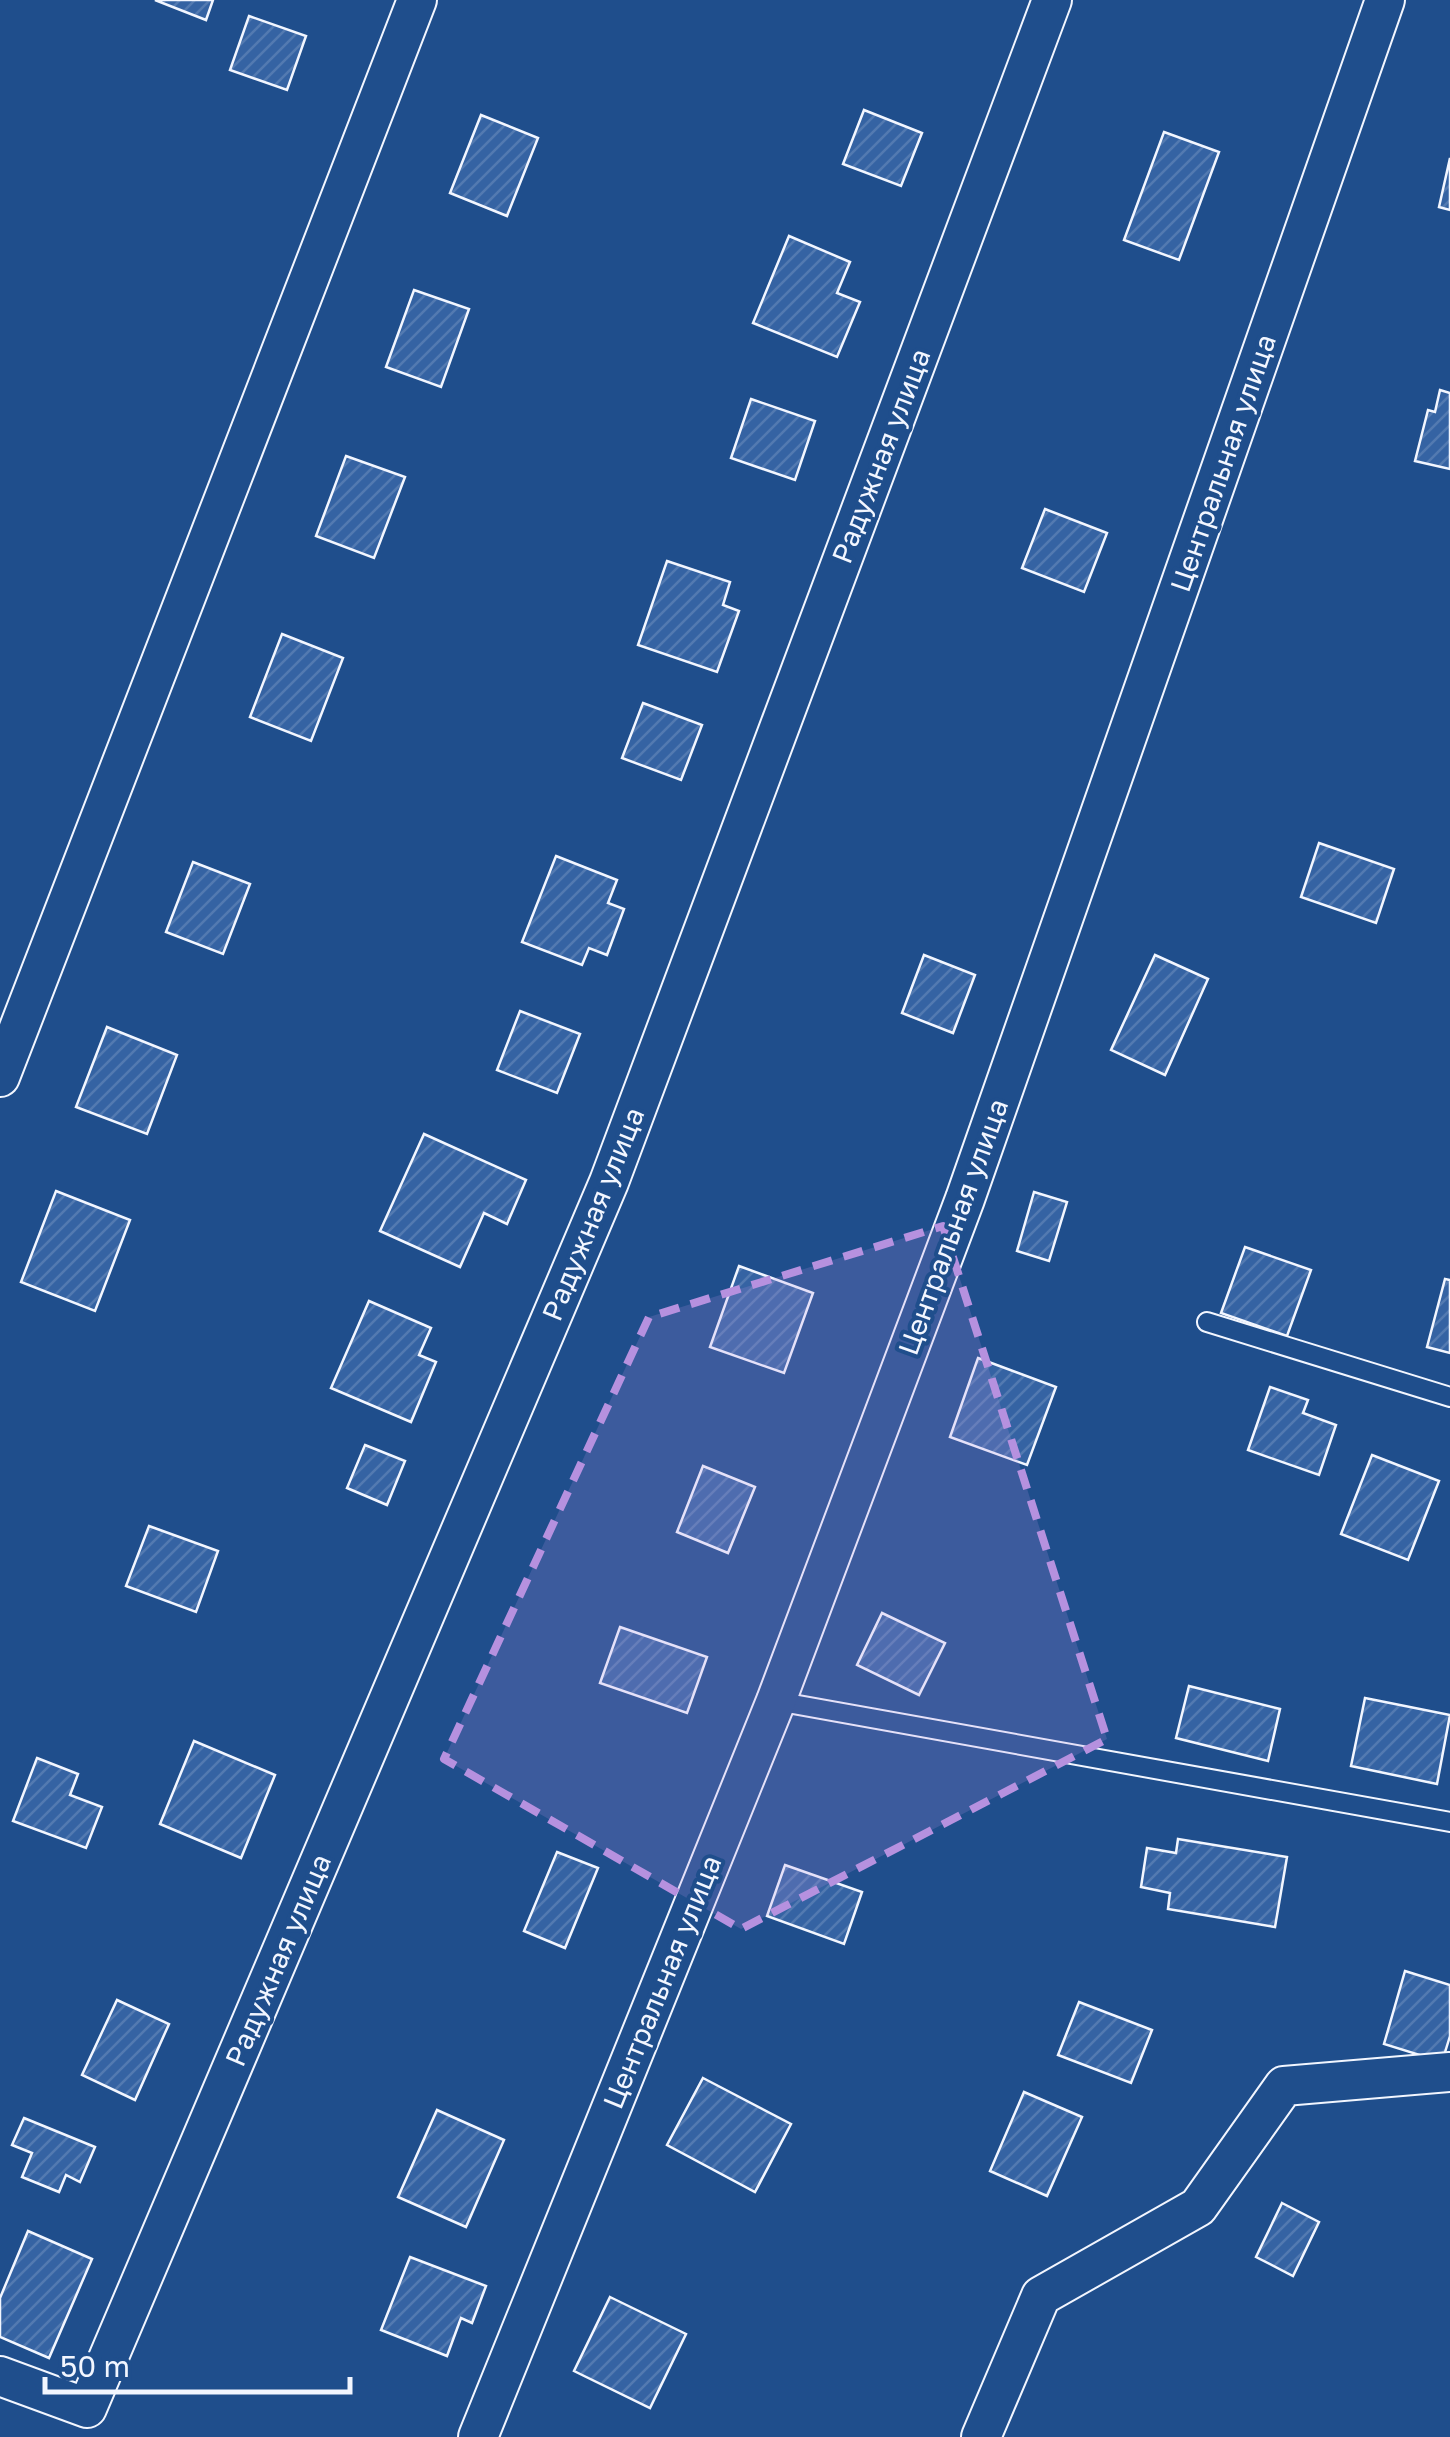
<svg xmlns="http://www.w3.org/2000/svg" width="1450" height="2437" font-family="'Golos Text',sans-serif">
<defs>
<pattern id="building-hatch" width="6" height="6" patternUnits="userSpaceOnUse" patternTransform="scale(2.5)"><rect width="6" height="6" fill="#3563a3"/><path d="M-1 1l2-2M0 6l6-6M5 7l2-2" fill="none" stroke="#537ab1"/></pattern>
</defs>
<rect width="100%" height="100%" fill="#1f4e8c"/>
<g fill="url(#building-hatch)" stroke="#f2f6ff" stroke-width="2.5">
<polygon points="155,0 213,0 206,20"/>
<polygon points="249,16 306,36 287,90 230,70"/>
<polygon points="864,110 922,133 901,186 843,164"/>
<polygon points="481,115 538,138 507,216 450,193"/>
<polygon points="1164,132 1219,152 1179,260 1124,240"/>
<polygon points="1450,158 1450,210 1439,207"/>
<polygon points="789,236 850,262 837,293 860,302 837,357 753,323"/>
<polygon points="414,290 469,309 441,387 386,367"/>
<polygon points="1440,390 1450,393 1450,469 1415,461 1428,410 1435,412"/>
<polygon points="751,399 815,421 795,480 731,458"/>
<polygon points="346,456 405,477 374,558 316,536"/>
<polygon points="1045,509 1107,533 1084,592 1022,568"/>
<polygon points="667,561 730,582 723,605 739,611 717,672 638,645"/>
<polygon points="282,634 343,658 311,741 250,717"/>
<polygon points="643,703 702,725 681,780 622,758"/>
<polygon points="1319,843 1394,869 1376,923 1301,897"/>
<polygon points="556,856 617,880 608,903 624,909 607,955 589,948 582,965 522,942"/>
<polygon points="193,862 250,884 223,954 166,932"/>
<polygon points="924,955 975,975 953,1033 902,1013"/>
<polygon points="1155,955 1208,979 1165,1075 1111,1050"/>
<polygon points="520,1011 580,1034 557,1093 497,1070"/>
<polygon points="107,1027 177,1055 147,1134 76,1107"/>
<polygon points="424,1134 526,1180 507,1224 484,1213 460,1267 380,1231"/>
<polygon points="56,1191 130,1220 95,1311 21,1282"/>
<polygon points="1034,1192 1067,1202 1049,1261 1017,1251"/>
<polygon points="1245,1247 1311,1270 1287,1336 1221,1313"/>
<polygon points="739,1266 813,1293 784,1373 710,1347"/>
<polygon points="1445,1279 1450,1280 1450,1353 1427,1347"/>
<polygon points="369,1301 431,1328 419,1355 436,1362 411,1422 331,1388"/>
<polygon points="978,1358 1056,1387 1027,1465 950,1437"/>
<polygon points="1270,1387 1308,1400 1303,1413 1336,1425 1319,1475 1248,1450"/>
<polygon points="365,1445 405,1461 387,1505 347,1488"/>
<polygon points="1372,1455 1439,1481 1408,1560 1341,1534"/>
<polygon points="703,1466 755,1487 728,1553 677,1532"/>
<polygon points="149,1526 218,1551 196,1612 126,1586"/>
<polygon points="882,1613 945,1643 919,1695 857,1665"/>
<polygon points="620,1627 707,1657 687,1713 600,1683"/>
<polygon points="1189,1686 1280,1709 1268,1761 1176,1738"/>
<polygon points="1365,1698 1450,1715 1437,1784 1351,1766"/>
<polygon points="194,1741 275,1775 241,1858 160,1824"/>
<polygon points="37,1758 78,1774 70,1795 102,1807 86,1848 13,1821"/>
<polygon points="1178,1839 1287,1857 1275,1927 1168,1909 1170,1893 1141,1887 1147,1848 1176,1853"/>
<polygon points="557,1852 598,1868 565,1948 524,1931"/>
<polygon points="785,1865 862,1892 844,1944 767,1916"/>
<polygon points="1405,1971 1450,1985 1450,2036 1442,2062 1384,2044"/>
<polygon points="117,2000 169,2024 135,2100 82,2075"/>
<polygon points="1079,2002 1152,2030 1131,2083 1058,2055"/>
<polygon points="703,2078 791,2124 755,2192 667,2145"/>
<polygon points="1024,2092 1082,2117 1047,2196 990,2171"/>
<polygon points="437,2110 504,2140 466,2227 398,2197"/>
<polygon points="24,2118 95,2147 80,2182 66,2175 59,2192 22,2177 32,2153 12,2145"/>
<polygon points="1282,2203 1319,2222 1293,2276 1256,2257"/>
<polygon points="28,2231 92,2259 49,2358 0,2337 0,2298"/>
<polygon points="410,2257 486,2286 472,2323 461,2318 447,2356 381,2330"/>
<polygon points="610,2297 686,2334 650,2408 574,2371"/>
</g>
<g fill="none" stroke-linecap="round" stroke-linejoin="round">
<defs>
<g id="service">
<polyline points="1207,1322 1450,1397"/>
<polyline points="776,1701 1450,1822"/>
</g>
<g id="minor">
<polyline points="0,1077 417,0"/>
<polyline points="0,2376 87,2408 609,1182 1052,0"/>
<polyline points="478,2437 776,1701 965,1199 1385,0"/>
<polyline points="981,2437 1041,2296 1198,2207 1284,2086 1450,2072"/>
</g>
</defs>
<use href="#service" stroke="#f2f6ff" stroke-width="22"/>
<use href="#minor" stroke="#f2f6ff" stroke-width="42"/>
<use href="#service" stroke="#1f4e8c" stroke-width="18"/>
<use href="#minor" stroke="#1f4e8c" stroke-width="38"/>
</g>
<path fill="#b691df" fill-opacity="0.2" stroke="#b691df" stroke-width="8" stroke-dasharray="20 12" stroke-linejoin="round" d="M 943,1226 L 1107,1739 L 741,1929 L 444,1759 L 649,1317 Z"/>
<g text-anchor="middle" stroke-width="8" stroke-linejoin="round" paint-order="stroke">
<g font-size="28" fill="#f2f6ff" stroke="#1f4e8c">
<text transform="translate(881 456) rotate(-69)" y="10">Радужная улица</text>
<text transform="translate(1223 463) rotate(-71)" y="10">Центральная улица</text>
<text transform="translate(593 1214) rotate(-68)" y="10">Радужная улица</text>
<text transform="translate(953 1227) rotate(-70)" y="10">Центральная улица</text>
<text transform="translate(278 1960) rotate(-67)" y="10">Радужная улица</text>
<text transform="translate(662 1982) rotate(-68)" y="10">Центральная улица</text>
</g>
</g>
<path d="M45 2377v15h305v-15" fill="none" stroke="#f2f6ff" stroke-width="5"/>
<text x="60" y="2377" font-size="30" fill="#f2f6ff" stroke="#1f4e8c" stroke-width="8" paint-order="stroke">50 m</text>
</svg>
